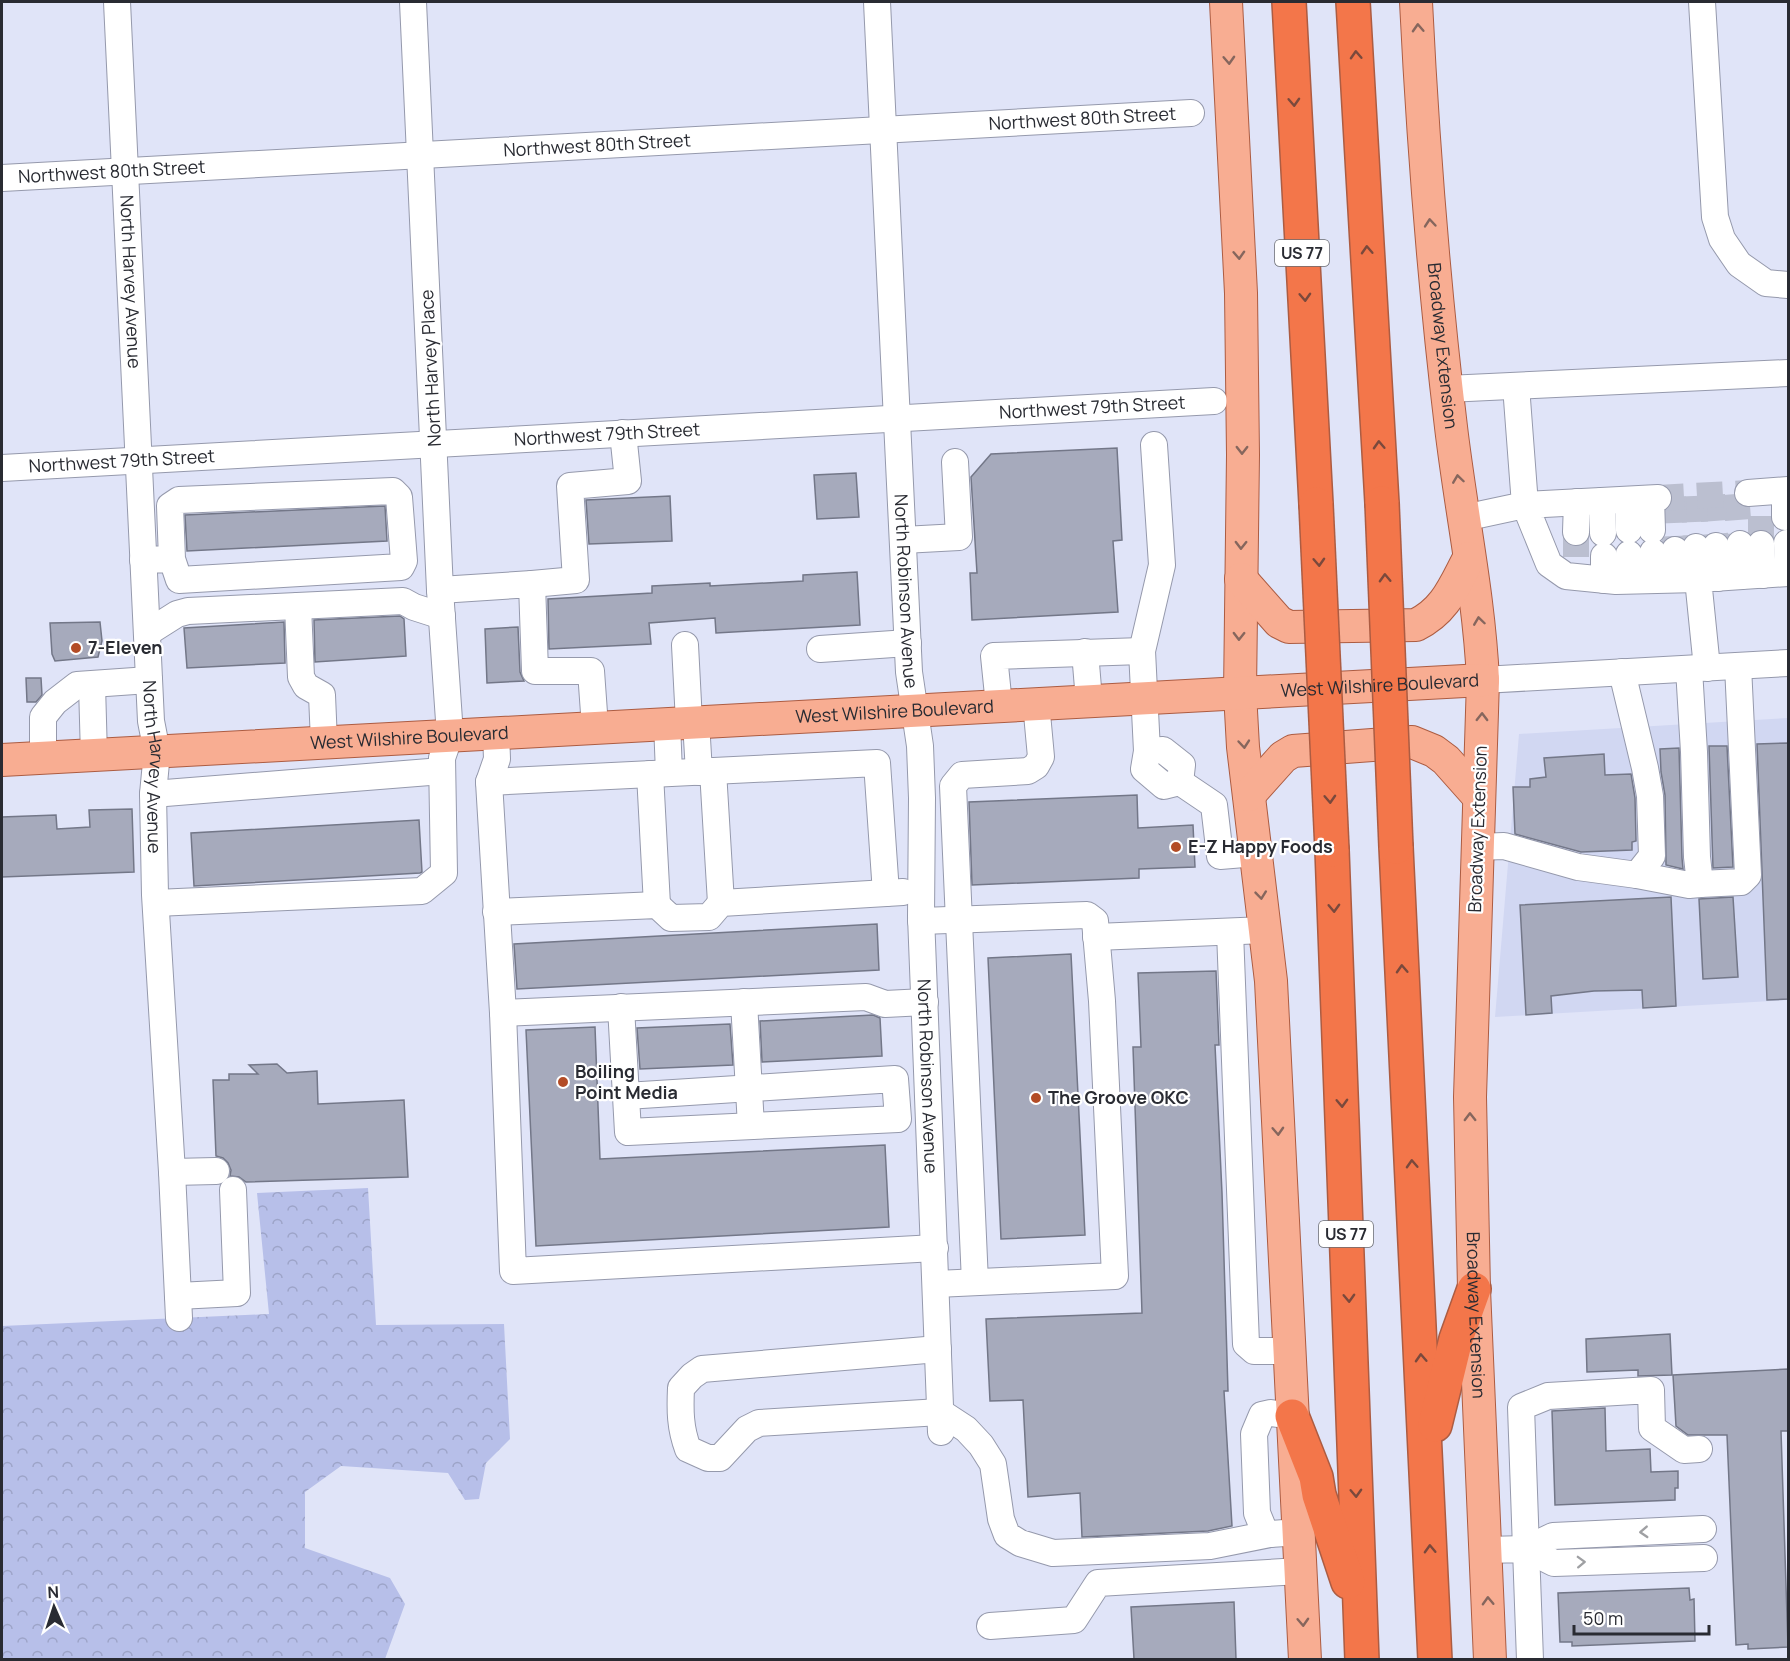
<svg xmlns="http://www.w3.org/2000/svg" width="1790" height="1661" font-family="Manrope,sans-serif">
<defs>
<pattern id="forest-crowns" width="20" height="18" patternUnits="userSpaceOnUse" patternTransform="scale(1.5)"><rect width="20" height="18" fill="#b7bfe9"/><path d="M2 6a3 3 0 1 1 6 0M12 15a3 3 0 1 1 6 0" fill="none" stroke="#9da4c8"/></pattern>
</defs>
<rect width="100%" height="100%" fill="#e0e4f8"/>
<polygon fill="#d1d7f2" points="1788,718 1788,1000 1495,1017 1519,734"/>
<polygon fill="url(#forest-crowns)" points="368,1188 376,1325 504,1324 510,1439 486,1463 479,1499 465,1500 448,1473 341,1466 305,1492 305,1548 390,1578 405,1604 385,1659 2,1659 2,1326 269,1314 257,1193"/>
<g fill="#a6aabc" stroke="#737788" stroke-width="1.5">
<polygon points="1117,448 1122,540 1113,541 1118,612 972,620 970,573 977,573 971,477 991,454"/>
<polygon points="856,473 859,517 817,519 814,475"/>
<polygon points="670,496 672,541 589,544 586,500"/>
<polygon points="385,506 387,541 187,551 185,515"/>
<polygon points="857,572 860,625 716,633 715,618 649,623 651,644 549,649 548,599 652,593 652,586 710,583 710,586 803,581 803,575"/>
<polygon points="400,616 404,619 406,656 315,662 314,620"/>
<polygon points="100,622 102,641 98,657 55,661 52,654 50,623"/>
<polygon points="284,622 285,663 187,668 184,628"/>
<polygon points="518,627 520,672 524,681 487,683 485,629"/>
<polygon points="26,678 41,678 42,695 36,702 27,702"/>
<polygon points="1788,743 1788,999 1767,1000 1757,744"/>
<polygon points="1709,746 1727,746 1733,867 1713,868"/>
<polygon points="1679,748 1682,858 1683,869 1666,865 1665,795 1661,772 1660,749"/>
<polygon points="1604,754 1605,775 1631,774 1635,798 1636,841 1632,842 1632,850 1581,852 1515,834 1513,787 1530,787 1530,779 1546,777 1544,758"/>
<polygon points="1137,795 1138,828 1193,825 1195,867 1139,869 1139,878 972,885 969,802"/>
<polygon points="132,809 134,872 2,877 2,817 56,815 57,829 90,827 89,810"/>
<polygon points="419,820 422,872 420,873 194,886 191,833"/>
<polygon points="1671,897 1676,1006 1643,1008 1642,990 1594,991 1551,996 1552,1013 1526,1015 1520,905"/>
<polygon points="1733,897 1738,977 1703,979 1699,899"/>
<polygon points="877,924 879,970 517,989 514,944"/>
<polygon points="1071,954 1085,1235 1001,1239 988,958"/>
<polygon points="1216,971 1219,1045 1215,1045 1222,1193 1228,1391 1224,1391 1232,1526 1208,1531 1082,1537 1080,1493 1028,1497 1023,1400 990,1401 986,1319 1142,1313 1133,1047 1141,1047 1138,973"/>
<polygon points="873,1015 880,1018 882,1056 762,1062 760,1021"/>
<polygon points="730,1024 733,1065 640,1069 637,1028"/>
<polygon points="595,1027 600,1159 885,1145 889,1227 536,1246 526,1030"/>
<polygon points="277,1064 287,1073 317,1071 318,1104 404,1100 408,1177 246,1182 239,1177 230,1176 231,1170 228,1163 223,1158 216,1156 213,1080 229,1080 229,1074 258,1074 249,1065"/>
<polygon points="1670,1334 1672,1375 1638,1376 1638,1370 1587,1372 1586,1339"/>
<polygon points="1788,1369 1788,1431 1781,1431 1788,1647 1748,1649 1748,1644 1736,1645 1727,1435 1688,1435 1676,1426 1673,1375"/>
<polygon points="1605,1408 1606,1451 1650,1449 1651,1472 1678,1471 1678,1488 1675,1488 1675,1500 1555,1505 1552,1411"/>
<polygon points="1689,1588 1690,1600 1694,1599 1695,1641 1572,1646 1572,1642 1560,1642 1558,1593"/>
<polygon points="1234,1602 1236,1659 1134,1659 1131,1607"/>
</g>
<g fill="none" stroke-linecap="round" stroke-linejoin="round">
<g stroke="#bbbfd0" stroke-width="26" stroke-dasharray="26 13" stroke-linecap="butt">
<polyline points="1736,494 1740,544"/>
<polyline points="1712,495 1716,546"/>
<polyline points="1694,496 1696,547"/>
<polyline points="1673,497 1675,550"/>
<polyline points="1658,498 1748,493"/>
<polyline points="1761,516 1761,544"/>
<polyline points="1576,532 1576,557"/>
</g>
<defs>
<g id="minor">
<path id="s1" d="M 117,2 L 151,721 L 157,752 L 153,794 L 155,895 L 172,1172 L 179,1318"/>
<path id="s2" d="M 877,2 L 909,672 L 920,746 L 922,798 L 921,916 L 941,1432"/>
<polyline points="1702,2 1715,217 1722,239 1739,264 1766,283 1788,285"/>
<path id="s3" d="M 2,178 L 1191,113"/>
<polyline points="1447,389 1788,373"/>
<polyline points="1154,445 1162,565 1142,651 1147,751 1144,769 1164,786 1180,782 1214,805 1220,856 1256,853"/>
<path id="s4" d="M 2,468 L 1214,401"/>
<polyline points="1785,491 1785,517"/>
<polyline points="1748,493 1788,490"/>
<polyline points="1658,498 1525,505 1549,564 1566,576 1616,581 1698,579 1696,547"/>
<polyline points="1651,499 1652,530"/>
<polyline points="1628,500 1629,530"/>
<polyline points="1602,501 1603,533"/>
<polyline points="1464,518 1525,505 1516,386"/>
<polyline points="1576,532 1577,502"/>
<polyline points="903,540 959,537 955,462"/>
<polyline points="1787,543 1788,573"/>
<polyline points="1740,544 1741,576"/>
<polyline points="1761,544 1763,575"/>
<polyline points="1716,546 1718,578"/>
<polyline points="1675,550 1676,579"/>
<polyline points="1653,552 1654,580"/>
<polyline points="1629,554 1630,580"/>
<polyline points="1604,556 1604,580"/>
<polyline points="143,560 172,559 179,580 401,567 404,561 399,497 393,491 179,500 170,506 172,559"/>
<polyline points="532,584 576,580 570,486 628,481 623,433"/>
<polyline points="440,590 532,584 535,671 591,671 595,727"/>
<polyline points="298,606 301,677 306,686 322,695 324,742"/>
<polyline points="147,633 177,614 188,611 403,601 414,607 442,616"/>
<polyline points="685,645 689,722"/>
<polyline points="820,649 908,643"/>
<polyline points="1085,652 1089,700"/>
<polyline points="1707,668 1698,579 1788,573"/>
<polyline points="1483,680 1788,663"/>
<polyline points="92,685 94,756"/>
<polyline points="999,705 994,656 1142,651"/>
<polyline points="696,722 699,772"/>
<polyline points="667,723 669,773"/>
<polyline points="496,732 497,759 489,782 503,1013 513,1271 935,1248"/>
<polyline points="1147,751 1163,750 1182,765 1180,782"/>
<polyline points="43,758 43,717 55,702 77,685 149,680"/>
<polyline points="713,771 721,903"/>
<polyline points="650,774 657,905"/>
<polyline points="489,782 877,763 886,893"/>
<polyline points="153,794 442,771"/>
<polyline points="1477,847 1504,846 1578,867 1637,875 1652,856 1650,796 1645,768 1622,672"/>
<polyline points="1637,875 1689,885 1700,884 1697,857 1694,752 1689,669"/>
<polyline points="1700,884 1741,882 1748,875 1738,666"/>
<polyline points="156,903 422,891 444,873 442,758 450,735 440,590 413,2"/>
<polyline points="496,912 657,905 671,918 709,917 721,903 903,892"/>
<polyline points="921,921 1087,915 1095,921 1102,1001 1115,1276 936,1284"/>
<polyline points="1230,932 1246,1344 1254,1351 1290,1351"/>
<polyline points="1096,937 1265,930"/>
<polyline points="744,1002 751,1126"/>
<polyline points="621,1007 628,1132 898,1119 895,1079 626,1096"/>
<polyline points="503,1013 866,997 885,1004 925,1002"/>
<polyline points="172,1172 216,1171"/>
<polyline points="975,1282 953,786 962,775 1028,771 1036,766 1041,757 1036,703"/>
<polyline points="178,1296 237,1293 233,1190"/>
<path d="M 938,1349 L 702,1369 L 692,1376 L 681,1388 C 680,1410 680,1428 688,1449 L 708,1458 L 720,1458 L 747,1429 L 759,1423 L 940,1412 L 966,1429 L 981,1445 L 993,1464 L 1001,1519 L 1007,1535 L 1020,1543 L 1053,1553 L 1210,1546 L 1270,1534"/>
<polyline points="1285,1533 1270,1534 1264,1530 1257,1513 1254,1434 1262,1415 1271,1413 1292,1416"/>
<polyline points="1526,1549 1521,1407 1548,1396 1651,1390 1652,1428 1684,1450 1699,1449"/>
<polyline points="1526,1549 1554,1563 1704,1558"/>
<polyline points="1526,1549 1553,1536 1703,1529"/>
<polyline points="1486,1550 1526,1549 1530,1660"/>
<polyline points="990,1626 1074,1620 1098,1583 1300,1571"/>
</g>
<g id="major">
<polyline points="1226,2 1241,293 1243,455 1240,693 1243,747 1271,981 1305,1660"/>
<path id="s5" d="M 1416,2 C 1423,144 1434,286 1451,427 C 1461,512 1479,595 1483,680 L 1470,1097 L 1474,1289 L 1490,1660"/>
<path d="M 1241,579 L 1279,622 L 1289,627 L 1416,625 C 1446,610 1454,586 1469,558"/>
<path id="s6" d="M 2,760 L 1483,680"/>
<polyline points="1249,795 1283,757 1293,751 1412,742 1434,751 1446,760 1478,796"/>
</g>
<g id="highway">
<polyline points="1289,2 1316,504"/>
<polyline points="1353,2 1382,503"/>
<polyline points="1396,847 1435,1660"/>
<polyline points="1332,850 1362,1660"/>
<polyline points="1292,1416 1316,1477 1319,1495 1348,1582"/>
<polyline points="1435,1425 1456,1339 1474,1289"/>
</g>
</defs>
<use href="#minor" stroke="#9599ac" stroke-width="28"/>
<use href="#major" stroke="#ac5c42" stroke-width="34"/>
<use href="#highway" stroke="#ac5c42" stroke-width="36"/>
<use href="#minor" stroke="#fff" stroke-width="26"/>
<use href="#major" stroke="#f8ad92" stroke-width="32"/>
<use href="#highway" stroke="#f3764a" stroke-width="33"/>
<defs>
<g id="highway-bridge">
<polyline points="1382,503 1396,847"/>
<polyline points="1316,504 1332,850"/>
</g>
</defs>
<use href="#highway-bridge" stroke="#ac5c42" stroke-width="36" stroke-linecap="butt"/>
<use href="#highway-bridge" stroke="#f3764a" stroke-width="33"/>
</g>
<defs><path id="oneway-chevron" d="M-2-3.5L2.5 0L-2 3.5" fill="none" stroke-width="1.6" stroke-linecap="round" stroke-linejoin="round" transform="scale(1.5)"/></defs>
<g stroke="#86665d">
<use href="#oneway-chevron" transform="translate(1418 28) rotate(-93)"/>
<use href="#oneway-chevron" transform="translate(1229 60) rotate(87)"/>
<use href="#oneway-chevron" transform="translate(1430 223) rotate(-95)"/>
<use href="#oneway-chevron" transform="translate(1239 255) rotate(87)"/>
<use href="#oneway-chevron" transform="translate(1242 450) rotate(90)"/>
<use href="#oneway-chevron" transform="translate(1458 479) rotate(-98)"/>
<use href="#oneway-chevron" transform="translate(1241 545) rotate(91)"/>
<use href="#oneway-chevron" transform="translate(1479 621) rotate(-98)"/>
<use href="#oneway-chevron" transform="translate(1239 636) rotate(91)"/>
<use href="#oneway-chevron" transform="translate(1482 717) rotate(-89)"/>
<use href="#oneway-chevron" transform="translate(1244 744) rotate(85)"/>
<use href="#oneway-chevron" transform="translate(1261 895) rotate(84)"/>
<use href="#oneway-chevron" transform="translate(1470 1117) rotate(-91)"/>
<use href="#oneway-chevron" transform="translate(1278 1131) rotate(87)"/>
<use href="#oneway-chevron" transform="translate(1488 1601) rotate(-92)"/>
<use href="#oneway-chevron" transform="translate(1303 1622) rotate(87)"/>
</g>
<g stroke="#7a493c">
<use href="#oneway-chevron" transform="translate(1356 55) rotate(-93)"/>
<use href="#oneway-chevron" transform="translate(1294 102) rotate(87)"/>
<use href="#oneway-chevron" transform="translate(1367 250) rotate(-93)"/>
<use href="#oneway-chevron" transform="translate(1305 297) rotate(87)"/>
<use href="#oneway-chevron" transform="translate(1379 445) rotate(-93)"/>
<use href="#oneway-chevron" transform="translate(1319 562) rotate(87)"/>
<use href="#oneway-chevron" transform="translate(1385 578) rotate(-92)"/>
<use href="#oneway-chevron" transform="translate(1330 799) rotate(87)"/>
<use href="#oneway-chevron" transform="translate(1334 908) rotate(88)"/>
<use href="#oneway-chevron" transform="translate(1402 969) rotate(-93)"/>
<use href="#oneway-chevron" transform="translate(1342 1103) rotate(88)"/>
<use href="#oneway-chevron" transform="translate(1412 1164) rotate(-93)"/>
<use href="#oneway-chevron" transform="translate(1349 1298) rotate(88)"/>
<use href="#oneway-chevron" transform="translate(1421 1358) rotate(-93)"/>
<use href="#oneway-chevron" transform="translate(1356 1493) rotate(88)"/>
<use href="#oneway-chevron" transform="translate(1430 1549) rotate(-92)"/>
</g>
<g stroke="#9fa0a3">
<use href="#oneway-chevron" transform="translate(1644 1532) rotate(177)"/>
<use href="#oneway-chevron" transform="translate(1581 1562) rotate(-2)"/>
</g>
<g fill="#b34c26" stroke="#fff" stroke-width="2">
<circle cx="76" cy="648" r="6"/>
<circle cx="1176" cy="847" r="6"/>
<circle cx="563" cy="1082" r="6"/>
<circle cx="1036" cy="1098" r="6"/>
</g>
<g text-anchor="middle" stroke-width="4.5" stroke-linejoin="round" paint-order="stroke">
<g fill="#fff" stroke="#696b70" stroke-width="1.5">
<rect x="1275" y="240" width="54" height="26" rx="4.5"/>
<rect x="1319" y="1221" width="54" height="26" rx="4.5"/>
</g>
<g font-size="16" font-weight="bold" fill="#292b32">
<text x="1302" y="259">US 77</text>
<text x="1346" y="1240">US 77</text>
</g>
<g font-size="18" fill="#292b32" stroke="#fff">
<text dy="6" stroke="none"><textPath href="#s3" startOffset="1082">Northwest 80th Street</textPath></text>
<text dy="6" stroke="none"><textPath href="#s3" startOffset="596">Northwest 80th Street</textPath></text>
<text dy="6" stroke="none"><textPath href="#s3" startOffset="110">Northwest 80th Street</textPath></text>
<text dy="6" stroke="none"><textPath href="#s1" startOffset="280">North Harvey Avenue</textPath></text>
<text dy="6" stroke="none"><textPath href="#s5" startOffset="345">Broadway Extension</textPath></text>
<text transform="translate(431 368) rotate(-93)" y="6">North Harvey Place</text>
<text dy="6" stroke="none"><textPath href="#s4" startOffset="1092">Northwest 79th Street</textPath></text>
<text dy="6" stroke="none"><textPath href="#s4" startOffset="606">Northwest 79th Street</textPath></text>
<text dy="6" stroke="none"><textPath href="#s4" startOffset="120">Northwest 79th Street</textPath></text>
<text dy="6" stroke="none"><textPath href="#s2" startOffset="590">North Robinson Avenue</textPath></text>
<text dy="6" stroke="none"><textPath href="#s6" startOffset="1380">West Wilshire Boulevard</textPath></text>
<text dy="6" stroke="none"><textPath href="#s6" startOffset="894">West Wilshire Boulevard</textPath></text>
<text dy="6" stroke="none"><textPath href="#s6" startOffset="408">West Wilshire Boulevard</textPath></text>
<text dy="6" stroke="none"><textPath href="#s1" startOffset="766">North Harvey Avenue</textPath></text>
<text transform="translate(1478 829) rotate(-88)" y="6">Broadway Extension</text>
<text dy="6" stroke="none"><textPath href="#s2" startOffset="1076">North Robinson Avenue</textPath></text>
<text dy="6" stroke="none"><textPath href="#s5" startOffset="1317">Broadway Extension</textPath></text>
</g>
<g font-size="18" font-weight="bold" fill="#292b32" stroke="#fff" text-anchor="start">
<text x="88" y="654">7-Eleven</text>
<text x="1188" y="853">E-Z Happy Foods</text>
<text x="575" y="1078">Boiling<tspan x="575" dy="21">Point Media</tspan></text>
<text x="1048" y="1104">The Groove OKC</text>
</g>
</g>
<rect width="1790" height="1661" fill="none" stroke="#292b32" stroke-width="6"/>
<g transform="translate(54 1607) rotate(357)" stroke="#ffffff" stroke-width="4.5" paint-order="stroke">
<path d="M0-4.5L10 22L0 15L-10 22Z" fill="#292b32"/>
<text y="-9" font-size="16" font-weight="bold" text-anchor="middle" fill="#292b32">N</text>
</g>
<path d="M1574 1625v9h135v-9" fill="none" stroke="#292b32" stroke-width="3"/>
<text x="1583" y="1625" font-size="18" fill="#292b32" stroke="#ffffff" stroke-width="4.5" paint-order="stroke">50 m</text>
</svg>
